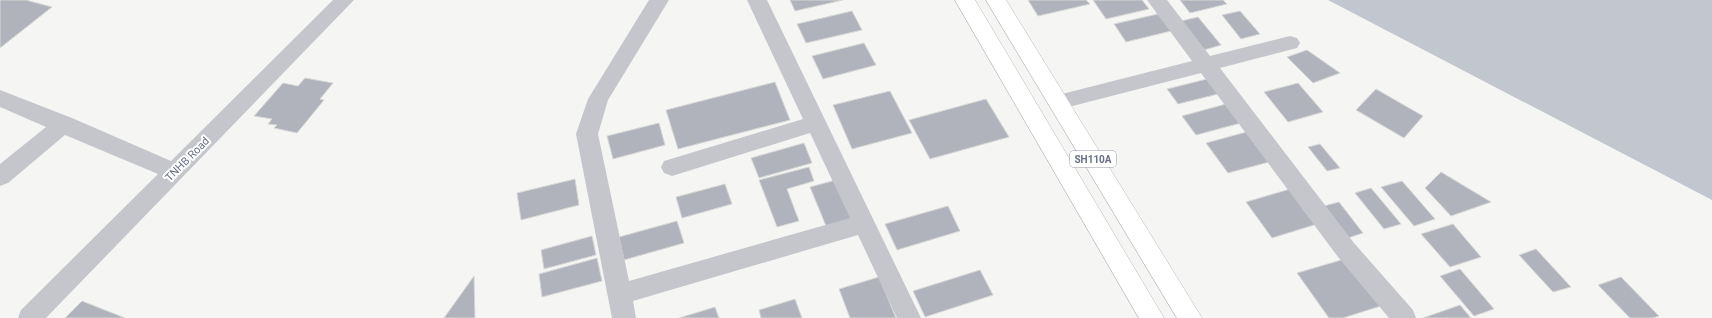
<svg xmlns="http://www.w3.org/2000/svg" width="1712" height="318" font-family="Roboto,sans-serif">
<rect width="100%" height="100%" fill="#f5f6f3"/>
<polygon fill="#c2c7cf" points="1328,0 1712,0 1712,200"/>
<g fill="#b0b3bb" stroke="#d7d8d6">
<polygon points="0,0 26,0 52,7 0,48"/>
<polygon points="790,0 843,0 795,11"/>
<polygon points="1028,0 1086,0 1090,4 1038,16"/>
<polygon points="1093,0 1142,0 1149,9 1106,19"/>
<polygon points="1180,0 1223,0 1227,4 1190,13"/>
<polygon points="852,11 862,30 806,43 797,24"/>
<polygon points="1240,11 1260,34 1241,39 1222,15"/>
<polygon points="1158,14 1171,31 1126,42 1114,24"/>
<polygon points="1198,17 1221,45 1204,50 1181,21"/>
<polygon points="864,43 876,65 823,79 812,56"/>
<polygon points="1307,50 1340,73 1313,83 1287,57"/>
<polygon points="305,78 333,83 320,99 324,100 297,133 274,128 277,125 268,124 272,119 254,116 283,83 298,86"/>
<polygon points="1207,79 1218,94 1178,104 1167,89"/>
<polygon points="775,82 790,120 678,149 666,110"/>
<polygon points="1298,83 1323,112 1288,122 1264,92"/>
<polygon points="1376,89 1423,116 1404,138 1356,110"/>
<polygon points="890,91 912,133 852,149 833,105"/>
<polygon points="986,99 1009,137 930,159 909,120"/>
<polygon points="1226,104 1241,123 1196,135 1182,116"/>
<polygon points="659,123 665,145 613,159 607,136"/>
<polygon points="1250,131 1273,161 1228,173 1206,143"/>
<polygon points="804,143 812,163 759,178 751,158"/>
<polygon points="1320,144 1340,168 1327,171 1308,147"/>
<polygon points="809,167 814,181 787,189 799,221 777,227 759,180"/>
<polygon points="1441,172 1491,202 1451,216 1425,188"/>
<polygon points="575,179 579,205 521,220 517,193"/>
<polygon points="836,180 852,219 826,226 810,187"/>
<polygon points="1402,181 1435,219 1414,226 1381,187"/>
<polygon points="725,184 732,204 682,218 676,197"/>
<polygon points="1371,188 1401,224 1384,229 1355,193"/>
<polygon points="1290,189 1317,224 1272,238 1246,202"/>
<polygon points="1339,202 1363,233 1348,238 1324,206"/>
<polygon points="948,206 960,231 897,250 885,224"/>
<polygon points="677,221 684,243 624,260 619,237"/>
<polygon points="1453,224 1481,257 1450,267 1421,234"/>
<polygon points="592,236 596,255 544,269 541,250"/>
<polygon points="1536,249 1571,287 1553,292 1519,255"/>
<polygon points="597,258 602,281 542,297 539,274"/>
<polygon points="1348,258 1384,305 1343,318 1329,318 1297,273"/>
<polygon points="1460,269 1494,309 1474,316 1440,276"/>
<polygon points="980,270 993,295 925,317 913,291"/>
<polygon points="474,276 475,318 444,318"/>
<polygon points="879,277 896,318 850,318 839,289"/>
<polygon points="1621,277 1659,316 1653,318 1630,318 1598,285"/>
<polygon points="795,299 802,318 761,318 759,310"/>
<polygon points="82,301 125,318 65,318"/>
<polygon points="1460,305 1471,318 1423,318"/>
<polygon points="715,307 719,318 679,318"/>
</g>
<g fill="none" stroke-linecap="round" stroke-linejoin="round">
<defs>
<g id="primary">
<polygon points="955,0 975,0 1164,318 1139,318"/>
<polygon points="986,0 1006,0 1202,318 1177,318"/>
</g>
</defs>
<use href="#primary" stroke="#b8b9be" stroke-width="1"/>
<g fill="#c5c6cb" fill-rule="evenodd">
<polygon points="333,0 354,0 46,318 18,318 21,310 158,174 65,135 8,183 0,186 0,164 46,127 0,107 0,90 72,118 171,161"/>
<polygon points="649,0 669,0 608,100 598,134 629,281 850,218 810,133 672,176 664,173 661,167 664,161 803,119 747,0 767,0 921,318 897,318 858,235 633,301 636,318 612,318 576,134 588,99"/>
<polygon points="1147,0 1167,0 1210,56 1290,36 1297,38 1300,43 1297,48 1220,68 1354,243 1413,310 1416,318 1389,318 1338,257 1201,73 1057,110 1050,107 1047,102 1050,97 1192,61"/>
</g>
<use href="#primary" fill="#fff" fill-rule="evenodd"/>
</g>
<g text-anchor="middle" stroke-width="4" stroke-linejoin="round" paint-order="stroke">
<rect fill="#fff" stroke="#959aa8" stroke-width="1" x="1070" y="151" width="46" height="16" rx="3"/>
<g font-size="10" font-weight="bold" fill="#676f82">
<text x="1093" y="163">SH110A</text>
</g>
<g font-size="11" fill="#676f82" stroke="#fff">
<text transform="translate(187 159) rotate(-45)" y="4">TNHB Road</text>
</g>
</g>
</svg>
